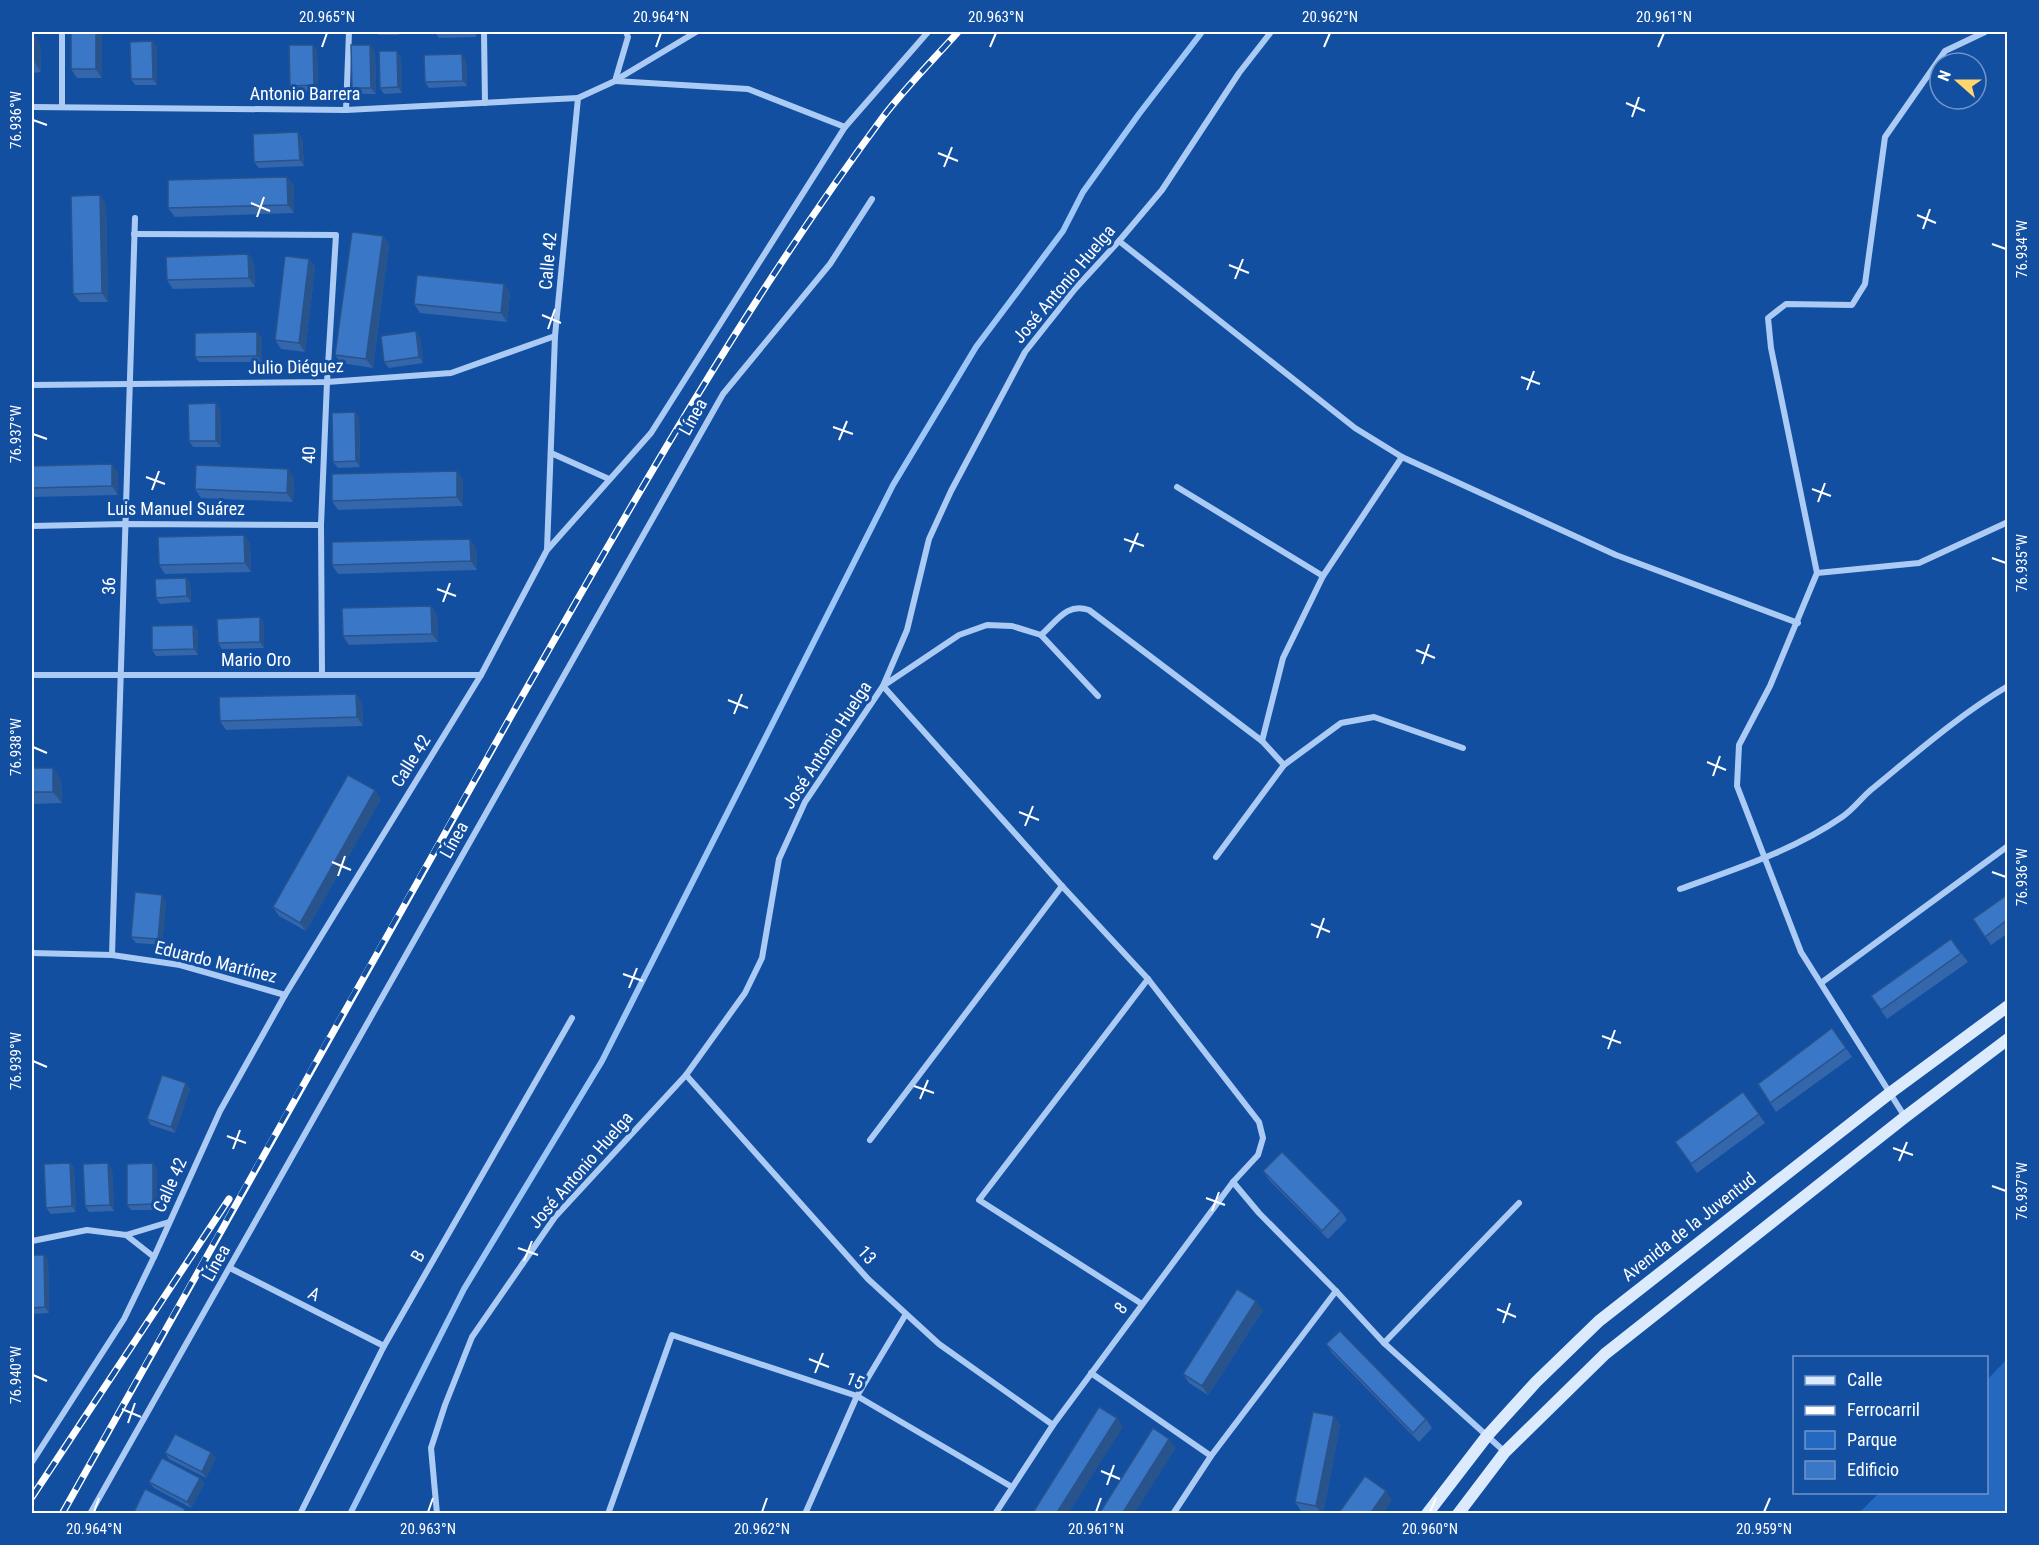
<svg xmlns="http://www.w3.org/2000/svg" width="2039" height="1545" font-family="'Roboto Condensed',sans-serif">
<rect width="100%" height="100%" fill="#124fa1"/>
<polygon fill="#2568bf" points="2007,1359 2007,1513 1859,1513 1879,1493 1986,1492 1987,1380"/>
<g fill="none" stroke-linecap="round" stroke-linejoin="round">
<polyline stroke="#9dc6f8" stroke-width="6" points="350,1514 464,1289 602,1061 893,485 976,347 1063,231 1083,192 1139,114 1202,32"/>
<g stroke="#abcbf5" stroke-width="6">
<polyline points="484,32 485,103"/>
<polyline points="616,80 696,32"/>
<polyline points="615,81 748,89 845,127"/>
<polyline points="32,107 346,110 578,98"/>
<polyline points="62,107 62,32"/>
<polyline points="346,110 349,32"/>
<polyline points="134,234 336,235 327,382 321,525 322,675"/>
<polyline points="1119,241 1355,428 1402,457 1616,555 1798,623"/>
<polyline points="32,385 327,382 451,373 555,336"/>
<polyline points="551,453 609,479"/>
<polyline points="1177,487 1323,576"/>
<polyline points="32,526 126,524 321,525"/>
<polyline points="548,549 651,433 845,127 928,32"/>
<polyline points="1817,573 1919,563 2008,522"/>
<path d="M 1041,635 C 1057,621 1067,602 1089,610 L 1262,741 L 1284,765"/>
<polyline points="32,675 481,675"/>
<polyline points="1262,741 1283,658 1323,576 1402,457"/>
<polyline points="1216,857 1284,765 1341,723 1374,717 1463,748"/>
<path d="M 1680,889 C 1735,869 1793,851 1842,817 C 1854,809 1862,797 1872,789 C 1916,753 1959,715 2008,686"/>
<polyline points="32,953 112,955 180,965 285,995"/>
<polyline points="112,955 135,218"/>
<polyline points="1821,983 2008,846"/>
<polyline points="686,1075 868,1279 939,1344 1053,1425"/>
<polyline points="1905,1117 1801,952 1737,786 1739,745 1770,686 1817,573 1771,348 1768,318 1786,304 1852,305 1865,284 1885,137 1945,51 1985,32"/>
<polyline points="870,1140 1062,886"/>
<polyline points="1233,1182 1259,1213 1336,1291 1384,1343 1505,1452"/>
<polyline points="126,1235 154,1257"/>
<polyline points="32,1241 87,1230 126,1235 169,1222"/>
<polyline points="230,1268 384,1346"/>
<polyline points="1142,1304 979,1200 1148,979"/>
<polyline points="1384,1343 1519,1203"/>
<polyline points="1091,1373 1211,1456"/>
<polyline points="32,1462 124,1319 154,1257 220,1111 285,995 481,675 547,550 555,336 578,98 615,81 628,37 626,32"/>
<polyline points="90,1514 723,394 830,264 872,199"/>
<polyline points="300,1514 384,1346 572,1018"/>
<polyline points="437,1514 431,1448 445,1405 472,1337 555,1217 686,1075 745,993 762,958 779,859 805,802 883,686 907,630 929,539 951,491 1025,352 1075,289 1119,241 1162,190 1239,73 1271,32"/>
<polyline points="608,1514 672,1335 857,1396 1012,1487"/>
<polyline points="805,1514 857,1396 906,1314"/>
<polyline points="995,1514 1053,1425 1233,1182 1258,1155 1263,1138 1259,1122 1148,979 1062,886 883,686 959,635 987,625 1012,626 1041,635 1098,696"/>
<polyline points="1173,1514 1211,1456 1336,1291"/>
</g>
<g stroke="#dbeafd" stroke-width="12">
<polyline points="1427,1514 1487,1436 1536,1382 1599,1321 1890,1093 2008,1006"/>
<polyline points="1458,1514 1505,1452 1605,1354 1905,1117 2008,1039"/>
</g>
<defs>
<g id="rail">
<polyline points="32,1497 229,1199"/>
<path d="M 62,1514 C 215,1240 368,966 524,693 C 636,496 748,299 883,117 C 906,87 933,60 958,32"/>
</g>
</defs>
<use href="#rail" stroke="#fff" stroke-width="7"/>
<use href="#rail" stroke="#124fa1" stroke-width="4.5" stroke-dasharray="14" stroke-linecap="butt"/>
</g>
<g fill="#3366ab">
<polygon points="32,32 40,44 41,72 32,73"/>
<polygon points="71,32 102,78 77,78 71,69"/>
<polygon points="376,32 399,32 399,35 379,35"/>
<polygon points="435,32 476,32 476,37 439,38"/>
<polygon points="152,41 157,47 157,85 135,85 131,79"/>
<polygon points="317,50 318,91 295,91 290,86"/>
<polygon points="375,51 376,94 356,94 352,88"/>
<polygon points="401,57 402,93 384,94 380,88"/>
<polygon points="466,60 467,86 429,88 425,82"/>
<polygon points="302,138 304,166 259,168 254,162"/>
<polygon points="287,177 294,186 294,213 175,217 168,208"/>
<polygon points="100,195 106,204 108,302 80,302 73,294"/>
<polygon points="383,236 389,245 373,368 341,363 335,355"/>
<polygon points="248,254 254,263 255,287 173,289 167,280"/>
<polygon points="309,259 315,267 305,352 281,349 275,340"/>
<polygon points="504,284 510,293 507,322 420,313 414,304"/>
<polygon points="420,337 423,363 389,368 384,362"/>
<polygon points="262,338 262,362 199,362 195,357"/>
<polygon points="216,403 220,409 221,447 193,447 189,441"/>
<polygon points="355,412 359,418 360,467 338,468 333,462"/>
<polygon points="32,466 118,472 118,495 32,497"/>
<polygon points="457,471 463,480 463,506 338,510 332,501"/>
<polygon points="294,478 293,502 201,498 195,489"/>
<polygon points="244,535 250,544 251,572 165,574 159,565"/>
<polygon points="476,548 477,570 338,574 332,565"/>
<polygon points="186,578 190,584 191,602 160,604 156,598"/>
<polygon points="431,606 437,615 438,642 349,645 343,636"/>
<polygon points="264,623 264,648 222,649 218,643"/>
<polygon points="193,625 198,631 198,655 156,656 152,650"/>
<polygon points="356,694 362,703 363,726 226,730 220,721"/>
<polygon points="32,768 53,768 61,780 62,803 32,804"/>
<polygon points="381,799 306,931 279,916 273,907"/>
<polygon points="2007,895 2007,934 1991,945 1973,919"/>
<polygon points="166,901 162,945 136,943 131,937"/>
<polygon points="1951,939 1968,962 1887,1019 1871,996"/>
<polygon points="1832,1028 1852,1057 1776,1112 1758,1084"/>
<polygon points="186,1083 190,1089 175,1133 151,1125 147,1119"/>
<polygon points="1743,1092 1765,1123 1697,1173 1675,1142"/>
<polygon points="70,1163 74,1168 76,1212 51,1214 46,1208"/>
<polygon points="153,1163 157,1169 157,1210 131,1210 127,1205"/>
<polygon points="112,1169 114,1211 89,1212 85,1206"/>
<polygon points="1263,1171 1341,1211 1347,1220 1328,1239 1269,1180"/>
<polygon points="32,1255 44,1255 48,1260 49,1313 32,1314"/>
<polygon points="1263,1310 1208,1395 1189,1383 1183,1374"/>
<polygon points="1326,1344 1426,1419 1432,1428 1419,1442 1332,1353"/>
<polygon points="1334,1416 1340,1425 1323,1514 1316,1514 1301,1511 1295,1502"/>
<polygon points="165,1453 216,1458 206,1478 169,1459"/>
<polygon points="200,1478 204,1484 191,1508 154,1488 149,1482"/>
</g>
<g fill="#29538b">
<polygon points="32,32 40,44 41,72 33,60"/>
<polygon points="96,32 102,32 102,78 96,69"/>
<polygon points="152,41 157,47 157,85 153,79"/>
<polygon points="313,45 317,50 318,91 314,85"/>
<polygon points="370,45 375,51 376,94 371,88"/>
<polygon points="397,51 401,57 402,93 398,87"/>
<polygon points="462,54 466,60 467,86 463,81"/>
<polygon points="298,132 302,138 304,166 300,160"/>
<polygon points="287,177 294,186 294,213 288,205"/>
<polygon points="100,195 106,204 108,302 102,293"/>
<polygon points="383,236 389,245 373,368 366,359"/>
<polygon points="248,254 254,263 255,287 249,278"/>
<polygon points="309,259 315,267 305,352 299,343"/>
<polygon points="504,284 510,293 507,322 501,313"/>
<polygon points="416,331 420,337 423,363 419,357"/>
<polygon points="257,332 262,338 262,362 257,356"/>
<polygon points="216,403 220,409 221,447 216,441"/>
<polygon points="355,412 359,418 360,467 356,461"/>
<polygon points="112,464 118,472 118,495 112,486"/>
<polygon points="288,469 294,478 293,502 287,493"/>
<polygon points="457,471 463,480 463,506 457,497"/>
<polygon points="244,535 250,544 251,572 245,563"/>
<polygon points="470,539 476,548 477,570 471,561"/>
<polygon points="186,578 190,584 191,602 187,596"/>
<polygon points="431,606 437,615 438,642 432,634"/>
<polygon points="260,617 264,623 264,648 260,642"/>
<polygon points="193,625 198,631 198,655 194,649"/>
<polygon points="356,694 362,703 363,726 357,717"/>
<polygon points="53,768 61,780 62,803 53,792"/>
<polygon points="375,790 381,799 306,931 300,923"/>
<polygon points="162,895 166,901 162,945 158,939"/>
<polygon points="186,1083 190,1089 175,1133 171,1127"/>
<polygon points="70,1163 74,1168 76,1212 72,1206"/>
<polygon points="108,1163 112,1169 114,1211 110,1205"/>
<polygon points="153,1163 157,1169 157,1210 153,1204"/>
<polygon points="44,1255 48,1260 49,1313 45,1307"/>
<polygon points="1256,1301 1263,1310 1208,1395 1202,1386"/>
<polygon points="1334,1416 1340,1425 1323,1514 1321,1514 1316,1506"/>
<polygon points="1117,1418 1123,1427 1068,1514 1056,1514"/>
<polygon points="1169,1439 1176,1448 1134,1514 1122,1514"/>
<polygon points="211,1452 216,1458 206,1478 202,1472"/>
<polygon points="200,1478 204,1484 191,1508 187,1502"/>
<polygon points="1386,1491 1392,1500 1383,1514 1370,1514"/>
</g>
<g fill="#3b77c7" stroke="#29538b" stroke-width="1.5">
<polygon points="32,32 33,60 32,60"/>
<rect x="71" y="32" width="25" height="37"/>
<polygon points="152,41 153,79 131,79 130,42"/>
<polygon points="289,45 313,45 314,85 290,86"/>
<polygon points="351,45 370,45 371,88 352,88"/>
<polygon points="379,51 397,51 398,87 380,88"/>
<polygon points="462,54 463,81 425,82 424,55"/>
<polygon points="298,132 300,160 254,162 253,134"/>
<polygon points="287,177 288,205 168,208 168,180"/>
<polygon points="100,195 102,293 73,294 71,196"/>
<polygon points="352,232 383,236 366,359 335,355"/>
<polygon points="248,254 249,278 167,280 166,257"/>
<polygon points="285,256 309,259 299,343 275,340"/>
<polygon points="417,275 504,284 501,313 414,304"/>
<polygon points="416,331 419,357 384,362 381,336"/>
<polygon points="257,332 257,356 195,357 195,333"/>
<polygon points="216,403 216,441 189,441 188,404"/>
<polygon points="355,412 356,461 333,462 332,413"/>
<polygon points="112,464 112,486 32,488 32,466"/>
<polygon points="196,465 288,469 287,493 195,489"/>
<polygon points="457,471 457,497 332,501 332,474"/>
<polygon points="244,535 245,563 159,565 158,537"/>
<polygon points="470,539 471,561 332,565 332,542"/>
<polygon points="186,578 187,596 156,598 155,579"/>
<polygon points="431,606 432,634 343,636 342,608"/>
<polygon points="260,617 260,642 218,643 217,619"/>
<polygon points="193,625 194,649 152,650 152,626"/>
<polygon points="356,694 357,717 220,721 219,697"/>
<rect x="32" y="768" width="21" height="24"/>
<polygon points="348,775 375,790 300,923 273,907"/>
<polygon points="135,892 162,895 158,939 131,937"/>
<polygon points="2007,895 2007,920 1985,937 1973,919"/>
<polygon points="1951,939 1961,953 1881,1010 1871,996"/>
<polygon points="1832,1028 1846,1048 1770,1103 1758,1084"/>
<polygon points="162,1075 186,1083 171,1127 147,1119"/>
<polygon points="1743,1092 1759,1114 1691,1164 1675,1142"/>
<polygon points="1282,1152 1341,1211 1322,1231 1263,1171"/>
<polygon points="70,1163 72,1206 46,1208 44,1164"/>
<polygon points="108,1163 110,1205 85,1206 83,1164"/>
<polygon points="153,1163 153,1204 127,1205 127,1164"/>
<polygon points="32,1255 44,1255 45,1307 32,1308"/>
<polygon points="1237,1289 1256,1301 1202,1386 1183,1374"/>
<polygon points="1340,1331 1426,1419 1413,1433 1326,1344"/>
<polygon points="1099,1407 1117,1418 1056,1514 1032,1514"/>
<polygon points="1313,1412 1334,1416 1316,1506 1295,1502"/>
<polygon points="1153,1428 1169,1439 1122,1514 1099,1514"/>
<polygon points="175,1434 211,1452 202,1472 165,1453"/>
<polygon points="162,1458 200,1478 187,1502 149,1482"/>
<polygon points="1365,1476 1386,1491 1370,1514 1338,1514"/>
<polygon points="145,1489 185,1509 183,1514 133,1514"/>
</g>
<path fill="none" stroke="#fff" stroke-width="2" d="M 322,47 L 327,33M 656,47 L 661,33M 990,47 L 996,33M 1324,47 L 1330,33M 1658,47 L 1664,33M 1626,103 L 1645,111M 1632,117 L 1639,97M 33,120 L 47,125M 938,153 L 958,161M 944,167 L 952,147M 251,203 L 270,211M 1917,215 L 1936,223M 257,217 L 264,197M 1923,229 L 1930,209M 1992,244 L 2006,249M 1229,265 L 1249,273M 1235,279 L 1243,259M 542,315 L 561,323M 548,329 L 555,309M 1521,377 L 1540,384M 1527,390 L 1534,371M 833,427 L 853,434M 33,434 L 47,439M 839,440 L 847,421M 146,477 L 165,484M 1812,489 L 1831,496M 152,490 L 159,471M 1818,502 L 1825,483M 1124,539 L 1144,546M 1130,552 L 1138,533M 1992,558 L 2006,563M 437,589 L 456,596M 443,602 L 450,583M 1416,650 L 1435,658M 1422,664 L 1429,644M 728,700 L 748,708M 734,714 L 742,694M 33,747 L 47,753M 1707,762 L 1726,770M 1713,776 L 1720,756M 1019,812 L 1039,820M 1025,826 L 1033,806M 332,862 L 351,870M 1992,872 L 2006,877M 338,876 L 345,856M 1311,924 L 1330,932M 1317,938 L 1324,918M 623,974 L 643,981M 629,988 L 637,968M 1602,1036 L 1621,1043M 1608,1049 L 1615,1030M 33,1061 L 47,1067M 914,1086 L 934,1093M 920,1099 L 928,1080M 227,1136 L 246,1143M 1893,1148 L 1913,1155M 233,1149 L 240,1130M 1899,1161 L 1907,1142M 1992,1186 L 2006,1191M 1206,1198 L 1225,1205M 1212,1211 L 1219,1192M 518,1248 L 538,1255M 524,1261 L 532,1241M 1497,1309 L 1516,1317M 1503,1323 L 1510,1303M 809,1359 L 829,1367M 815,1373 L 823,1353M 33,1375 L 47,1381M 122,1409 L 141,1417M 128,1423 L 135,1403M 1101,1471 L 1120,1479M 1107,1485 L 1114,1465M 94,1512 L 99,1498M 428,1512 L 433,1498M 762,1512 L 767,1498M 1096,1512 L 1101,1498M 1430,1512 L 1436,1498M 1764,1512 L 1770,1498"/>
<g text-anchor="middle" stroke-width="6" stroke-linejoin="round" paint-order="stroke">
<g font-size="18" fill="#fff" stroke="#124fa1">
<text x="305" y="100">Antonio Barrera</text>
<text transform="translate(548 261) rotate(-85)" y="6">Calle 42</text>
<text transform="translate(1064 284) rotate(-50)" y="6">José Antonio Huelga</text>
<text transform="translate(296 367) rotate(-1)" y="6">Julio Diéguez</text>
<text transform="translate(693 417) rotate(-61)" y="6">Línea</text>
<text transform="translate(309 455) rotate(-88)" y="6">40</text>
<text x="176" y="515">Luis Manuel Suárez</text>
<text transform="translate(109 586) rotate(-88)" y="6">36</text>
<text x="256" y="666">Mario Oro</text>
<text transform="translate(827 745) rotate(-57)" y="6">José Antonio Huelga</text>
<text transform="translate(411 761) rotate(-58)" y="6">Calle 42</text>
<text transform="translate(454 840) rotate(-61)" y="6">Línea</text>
<text transform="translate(216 962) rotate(14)" y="6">Eduardo Martínez</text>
<text transform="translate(581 1170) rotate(-49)" y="6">José Antonio Huelga</text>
<text transform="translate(170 1185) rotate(-66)" y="6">Calle 42</text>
<text transform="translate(1689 1227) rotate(-38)" y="6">Avenida de la Juventud</text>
<text transform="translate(867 1255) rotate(48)" y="6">13</text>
<text transform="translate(418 1256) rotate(-60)" y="6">B</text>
<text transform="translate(216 1263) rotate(-61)" y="6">Línea</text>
<text transform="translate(314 1294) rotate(27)" y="6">A</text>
<text transform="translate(1121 1308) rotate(-53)" y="6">8</text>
<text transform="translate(855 1381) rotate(22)" y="6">15</text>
</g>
</g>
<rect width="2039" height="1545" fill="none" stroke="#124fa1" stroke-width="66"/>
<rect x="1793" y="1356" width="195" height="138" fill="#124fa1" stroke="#7195c7" stroke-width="1.5"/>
<rect x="1805" y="1376" width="30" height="9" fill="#dbeafd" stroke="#7195c7" stroke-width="1.5"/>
<text x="1847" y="1386" font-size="18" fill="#ffffff">Calle</text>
<rect x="1805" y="1406" width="30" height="9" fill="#ffffff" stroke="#7195c7" stroke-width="1.5"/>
<text x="1847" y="1416" font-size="18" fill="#ffffff">Ferrocarril</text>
<rect x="1805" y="1431" width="30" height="18" fill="#2568bf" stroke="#7195c7" stroke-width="1.5"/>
<text x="1847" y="1446" font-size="18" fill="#ffffff">Parque</text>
<rect x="1805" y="1461" width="30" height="18" fill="#3b77c7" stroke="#7195c7" stroke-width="1.5"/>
<text x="1847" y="1476" font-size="18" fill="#ffffff">Edificio</text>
<g transform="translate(1958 81) rotate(291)"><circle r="28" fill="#124fa1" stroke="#7195c7" stroke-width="1.5"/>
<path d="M0-4.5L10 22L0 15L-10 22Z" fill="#ffd76e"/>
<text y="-9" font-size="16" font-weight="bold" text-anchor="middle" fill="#ffffff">N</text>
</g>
<rect x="33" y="33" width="1973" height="1479" fill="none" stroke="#fff" stroke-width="2"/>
<g font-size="15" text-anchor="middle" fill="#fff">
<text x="327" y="22">20.965°N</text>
<text x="661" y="22">20.964°N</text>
<text x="996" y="22">20.963°N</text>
<text x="1330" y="22">20.962°N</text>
<text x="1664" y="22">20.961°N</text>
<text transform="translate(16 120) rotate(-90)" y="5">76.936°W</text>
<text transform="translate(2022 249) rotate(-90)" y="5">76.934°W</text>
<text transform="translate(16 434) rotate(-90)" y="5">76.937°W</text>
<text transform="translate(2022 563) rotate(-90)" y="5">76.935°W</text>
<text transform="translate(16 747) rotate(-90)" y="5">76.938°W</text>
<text transform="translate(2022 877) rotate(-90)" y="5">76.936°W</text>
<text transform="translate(16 1061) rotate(-90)" y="5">76.939°W</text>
<text transform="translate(2022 1191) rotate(-90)" y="5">76.937°W</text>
<text transform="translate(16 1375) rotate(-90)" y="5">76.940°W</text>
<text x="94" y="1534">20.964°N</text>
<text x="428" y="1534">20.963°N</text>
<text x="762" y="1534">20.962°N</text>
<text x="1096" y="1534">20.961°N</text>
<text x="1430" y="1534">20.960°N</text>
<text x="1764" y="1534">20.959°N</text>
</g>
</svg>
